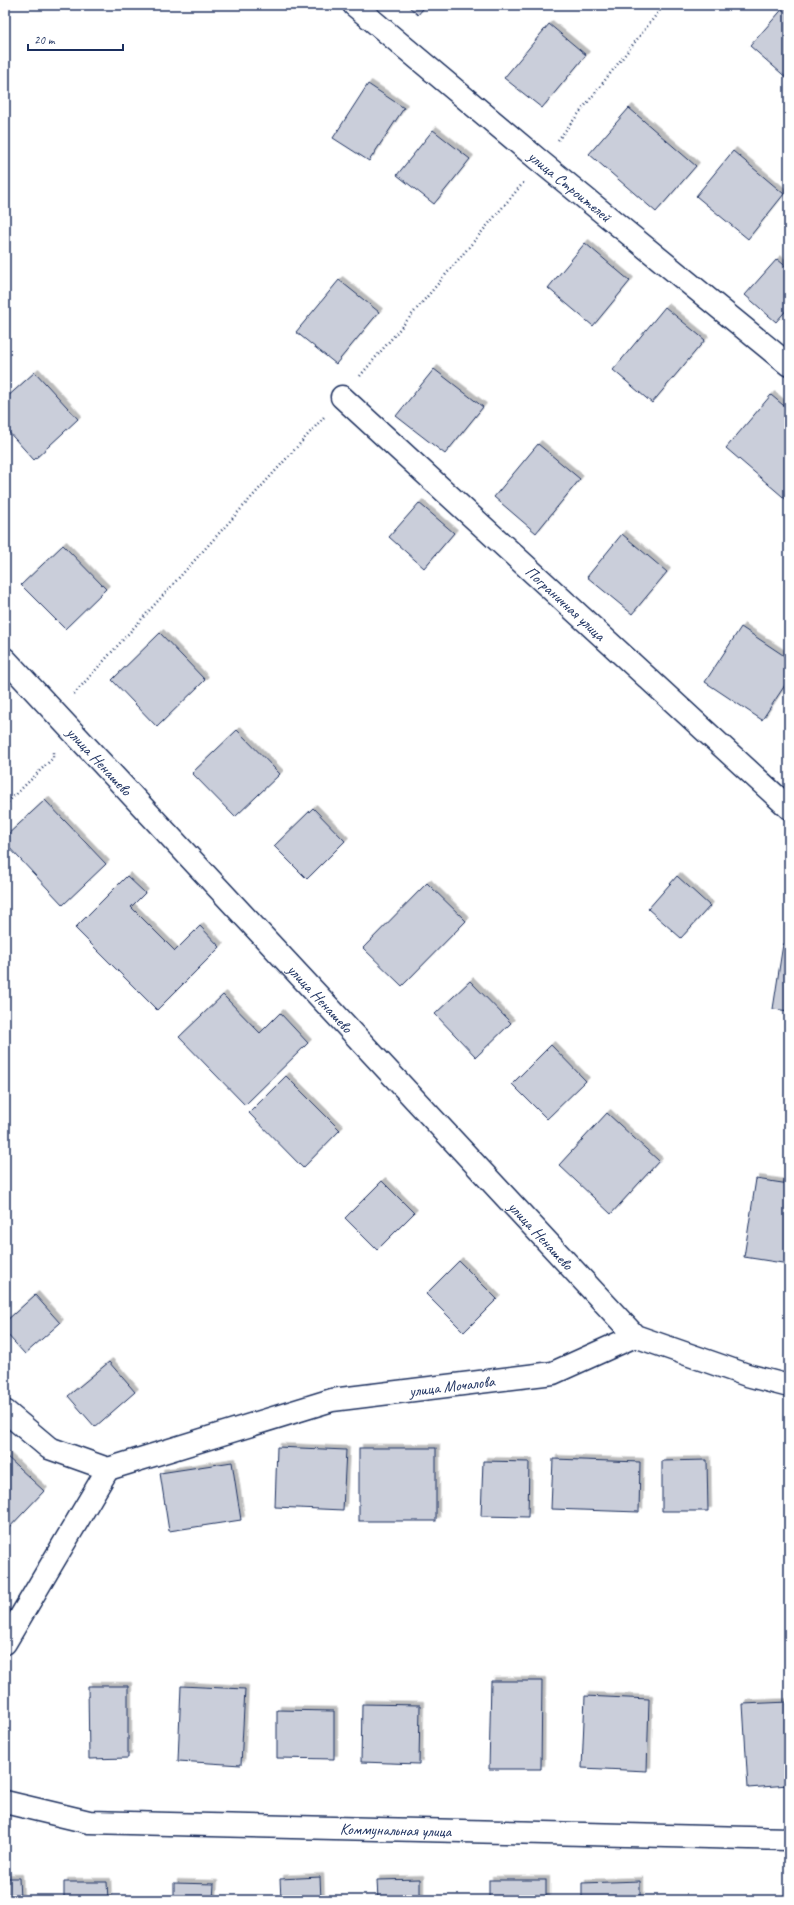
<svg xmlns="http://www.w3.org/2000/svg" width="794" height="1905" font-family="Caveat,sans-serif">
<defs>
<filter id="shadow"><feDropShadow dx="3.5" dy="-3.5" stdDeviation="0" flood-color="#0004"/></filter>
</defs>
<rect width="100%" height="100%" fill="#fff"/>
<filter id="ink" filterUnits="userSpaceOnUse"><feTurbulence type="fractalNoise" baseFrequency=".025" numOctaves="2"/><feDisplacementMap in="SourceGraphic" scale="8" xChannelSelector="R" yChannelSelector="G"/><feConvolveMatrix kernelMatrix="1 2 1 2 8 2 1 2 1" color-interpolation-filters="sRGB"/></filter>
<g filter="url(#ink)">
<g fill="#caceda" stroke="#1b2f5e" filter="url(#shadow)">
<polygon points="407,5 426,5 418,15"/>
<polygon points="786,5 789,5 789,80 750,46"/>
<polygon points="549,24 586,55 542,108 504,78"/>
<polygon points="368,84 404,108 369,161 333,138"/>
<polygon points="629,108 696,166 656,212 589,154"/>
<polygon points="433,130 470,159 434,204 397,175"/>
<polygon points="733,151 784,194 748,239 696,196"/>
<polygon points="585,243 630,281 593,326 548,288"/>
<polygon points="777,259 789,269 789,307 776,322 745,295"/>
<polygon points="339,280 379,312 336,364 296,332"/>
<polygon points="665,307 705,340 652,403 613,370"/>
<polygon points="434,369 483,407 445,454 396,416"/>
<polygon points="35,372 78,419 34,460 5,428 5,399"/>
<polygon points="771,395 789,410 789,502 726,448"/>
<polygon points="538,444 580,479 536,533 494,497"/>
<polygon points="419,503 454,533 424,568 389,537"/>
<polygon points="622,534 667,572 632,614 587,577"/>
<polygon points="63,545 106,589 65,629 21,585"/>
<polygon points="741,627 789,659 789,679 762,720 705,682"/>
<polygon points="160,633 205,680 157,727 112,680"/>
<polygon points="237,730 280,774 235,817 192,773"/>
<polygon points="45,800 106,864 63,905 5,843 5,837"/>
<polygon points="313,808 345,841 307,879 274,846"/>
<polygon points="127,876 145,893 131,907 175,951 200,926 220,947 157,1010 75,928"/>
<polygon points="677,876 710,906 681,938 648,909"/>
<polygon points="427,883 466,921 402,986 363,948"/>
<polygon points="783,944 789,945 789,1011 773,1009"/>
<polygon points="470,981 511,1023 476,1057 435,1014"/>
<polygon points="223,995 260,1033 280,1013 308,1043 245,1105 179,1037"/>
<polygon points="551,1045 586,1081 547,1119 512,1084"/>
<polygon points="286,1076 340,1130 303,1168 249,1113"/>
<polygon points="607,1113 659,1161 611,1214 559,1165"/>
<polygon points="756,1179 789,1184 789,1264 744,1257"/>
<polygon points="382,1181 414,1213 377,1250 345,1218"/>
<polygon points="459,1261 497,1299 464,1332 426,1294"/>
<polygon points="35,1295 60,1323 25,1354 5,1332 5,1322"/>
<polygon points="109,1362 135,1392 95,1427 68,1396"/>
<polygon points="277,1447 346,1450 343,1510 275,1507"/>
<rect x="359" y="1448" width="77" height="73"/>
<polygon points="5,1455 44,1491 5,1532"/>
<polygon points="553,1459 640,1462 639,1512 551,1509"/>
<polygon points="707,1460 708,1511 662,1511 662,1461"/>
<polygon points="483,1461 529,1462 528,1517 481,1516"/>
<polygon points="232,1462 241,1520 169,1531 160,1473"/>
<polygon points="491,1681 542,1681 541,1769 489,1769"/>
<polygon points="88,1686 128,1686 128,1758 89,1759"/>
<polygon points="181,1686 245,1689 241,1765 178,1761"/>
<polygon points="585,1696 649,1699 647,1771 582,1768"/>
<polygon points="789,1702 789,1785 748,1788 743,1704"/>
<polygon points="362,1704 420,1705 419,1764 361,1762"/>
<polygon points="277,1710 334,1711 334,1759 277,1758"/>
<polygon points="320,1877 321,1900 281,1900 280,1879"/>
<polygon points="5,1878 19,1878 20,1900 5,1900"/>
<polygon points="420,1879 420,1900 378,1900 377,1880"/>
<rect x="489" y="1880" width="57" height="20"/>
<polygon points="640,1881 640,1900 582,1900 582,1883"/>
<polygon points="64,1882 107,1882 108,1900 64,1900"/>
<polygon points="174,1883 214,1884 213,1900 174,1900"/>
</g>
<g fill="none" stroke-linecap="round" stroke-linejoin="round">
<defs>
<g id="street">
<path id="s1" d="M 354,5 L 541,162 L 789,365"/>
<path id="s2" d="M 342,397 L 789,808"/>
<polyline points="5,1411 49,1448 108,1469"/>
<path id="s3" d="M 108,1469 L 332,1400 L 553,1373 L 635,1336"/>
<polyline points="5,1643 108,1469"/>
<path id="s4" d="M 5,1802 L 89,1822 L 789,1839"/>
</g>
<g id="secondary">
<path id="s5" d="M 5,659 L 635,1336 L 747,1375 L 789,1386"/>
</g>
</defs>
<use href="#street" stroke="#1b2f5e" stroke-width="25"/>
<use href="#secondary" stroke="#1b2f5e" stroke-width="25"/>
<g stroke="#1b2f5e" stroke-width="2.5" stroke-dasharray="1 3" stroke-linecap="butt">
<polyline points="558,140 664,5"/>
<polyline points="360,376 524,182"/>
<polyline points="74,694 324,417"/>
<polyline points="5,805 53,758 53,752"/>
</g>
<use href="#street" stroke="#fff" stroke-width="22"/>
<use href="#secondary" stroke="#fff" stroke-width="22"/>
</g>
</g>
<g text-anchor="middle" stroke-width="3" stroke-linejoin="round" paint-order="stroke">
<g font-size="16" fill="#1b2f5e" stroke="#fff">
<text dy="6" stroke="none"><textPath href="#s1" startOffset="282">улица Строителей</textPath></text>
<text dy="6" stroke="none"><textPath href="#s2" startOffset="304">Пограничная улица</textPath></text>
<text dy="6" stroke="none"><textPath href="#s5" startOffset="139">улица Ненашево</textPath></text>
<text dy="6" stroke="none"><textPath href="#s5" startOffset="463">улица Ненашево</textPath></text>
<text dy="6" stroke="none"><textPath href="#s5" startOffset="787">улица Ненашево</textPath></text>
<text dy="6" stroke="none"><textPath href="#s3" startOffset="355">улица Мочалова</textPath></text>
<text dy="6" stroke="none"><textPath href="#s4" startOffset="393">Коммунальная улица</textPath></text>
</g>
</g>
<rect width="794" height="1905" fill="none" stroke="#fff" stroke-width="20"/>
<rect x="10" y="10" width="774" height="1885" fill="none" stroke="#1b2f5e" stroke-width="1.5" filter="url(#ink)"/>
<path d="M28 44v6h95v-6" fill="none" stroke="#1b2f5e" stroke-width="2"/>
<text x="34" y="44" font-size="12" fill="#1b2f5e" stroke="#ffffff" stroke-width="3" paint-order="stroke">20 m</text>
</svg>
